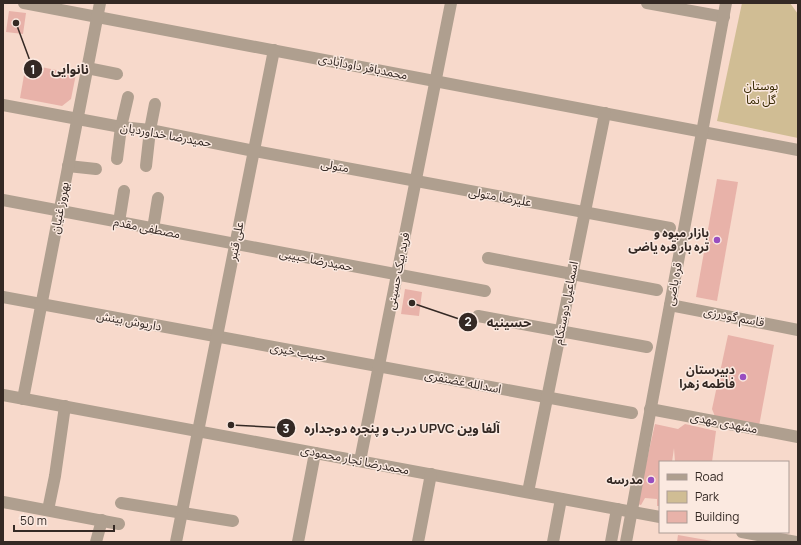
<svg xmlns="http://www.w3.org/2000/svg" width="801" height="545" font-family="Manrope,'Noto Sans Arabic',sans-serif">
<rect width="100%" height="100%" fill="#f7d9cb"/>
<polygon fill="#d0bd94" points="742,3 790,3 798,14 798,138 717,121"/>
<g fill="#e8b2a9">
<polygon points="9,11 26,13 23,34 6,32"/>
<polygon points="26,64 76,74 71,99 62,106 20,98"/>
<polygon points="717,179 738,182 717,301 696,297"/>
<polygon points="405,289 422,292 419,316 401,314"/>
<polygon points="728,335 774,345 759,426 716,419 712,409"/>
<polygon points="655,424 678,429 685,424 716,431 712,462 675,462 674,448 672,462 660,462 660,506 657,506 657,499 645,498 641,505 637,504"/>
<polygon points="678,535 712,541 712,542 677,542"/>
</g>
<g fill="none" stroke-linecap="round" stroke-linejoin="round">
<g stroke="#af9f8f" stroke-width="12">
<polyline points="24,3 798,150"/>
<polyline points="647,3 724,17"/>
<polyline points="87,68 117,74"/>
<polyline points="3,105 121,127 150,130 254,151 670,228"/>
<polyline points="117,159 121,127 128,97"/>
<polyline points="68,166 96,169"/>
<polyline points="146,166 150,130 155,104"/>
<polyline points="3,200 485,291"/>
<polyline points="119,222 124,191"/>
<polyline points="153,229 158,198"/>
<polyline points="488,258 657,290"/>
<polyline points="3,297 632,413"/>
<polyline points="670,305 798,330"/>
<polyline points="478,316 647,347"/>
<polyline points="3,395 660,517"/>
<polyline points="23,399 100,3"/>
<polyline points="650,409 798,437"/>
<polyline points="360,461 451,3"/>
<polyline points="528,492 605,113"/>
<polyline points="3,502 119,524"/>
<polyline points="121,503 233,521"/>
<polyline points="48,510 55,476 65,406"/>
<polyline points="742,532 796,542"/>
<polyline points="96,542 102,520"/>
<polyline points="176,542 274,50"/>
<polyline points="298,542 315,453"/>
<polyline points="418,542 431,474"/>
<polyline points="553,542 561,499"/>
<polyline points="611,542 617,509"/>
<polyline points="626,542 726,3"/>
</g>
</g>
<g fill="#984ec0" stroke="#fbe9e0" stroke-width="1.5">
<circle cx="717" cy="240" r="4"/>
<circle cx="743" cy="377" r="4"/>
<circle cx="651" cy="480" r="4"/>
</g>
<g text-anchor="middle" stroke-width="3" stroke-linejoin="round" paint-order="stroke">
<g font-size="12" fill="#342924" stroke="#fbe9e0">
<text transform="translate(363 67) rotate(11)" y="4">محمدباقر داودآبادی</text>
<text transform="translate(166 135) rotate(10)" y="4">حمیدرضا خداوردیان</text>
<text transform="translate(335 166) rotate(10)" y="4">متولی</text>
<text transform="translate(500 197) rotate(10)" y="4">علیرضا متولی</text>
<text transform="translate(60 208) rotate(-79)" y="4">بهروز غنیان</text>
<text transform="translate(147 228) rotate(11)" y="4">مصطفی مقدم</text>
<text transform="translate(236 241) rotate(-79)" y="4">علی قنبر</text>
<text transform="translate(316 260) rotate(11)" y="4">حمیدرضا حبیبی</text>
<text transform="translate(398 271) rotate(-79)" y="4">فرید بیک حسینی</text>
<text transform="translate(674 284) rotate(-79)" y="4">قره یاضی</text>
<text transform="translate(566 303) rotate(-79)" y="4">اسماعیل دوستکام</text>
<text transform="translate(734 317) rotate(11)" y="4">قاسم گودرزی</text>
<text transform="translate(129 321) rotate(10)" y="4">داریوش بینش</text>
<text transform="translate(298 352) rotate(10)" y="4">حبیب خیری</text>
<text transform="translate(463 382) rotate(11)" y="4">اسدالله غضنفری</text>
<text transform="translate(724 423) rotate(11)" y="4">مشهدی مهدی</text>
<text transform="translate(355 460) rotate(11)" y="4">محمدرضا نجار محمودی</text>
</g>
<g font-size="12" fill="#372902" stroke="#fbe9e0">
<text x="761" y="90">بوستان<tspan x="761" dy="14">گل نما</tspan></text>
</g>
<g font-size="12" font-weight="bold" fill="#342924" stroke="#fbe9e0" text-anchor="end">
<text x="709" y="237">بازار میوه و<tspan x="709" dy="14">تره بار قره یاضی</tspan></text>
<text x="735" y="374">دبیرستان<tspan x="735" dy="14">فاطمه زهرا</tspan></text>
<text x="643" y="484">مدرسه</text>
</g>
</g>
<path fill="none" stroke="#342924" stroke-width="1.5" d="M16 23L33 69M412 303L468 322M231 425L286 428"/>
<g fill="#342924" stroke="#fbe9e0" stroke-width="1.5">
<circle cx="16" cy="23" r="4"/>
<circle cx="412" cy="303" r="4"/>
<circle cx="231" cy="425" r="4"/>
<circle cx="33" cy="69" r="10"/>
<circle cx="468" cy="322" r="10"/>
<circle cx="286" cy="428" r="10"/>
</g>
<g font-size="12" text-anchor="middle" font-weight="bold" fill="#fff">
<text x="33" y="74">1</text>
<text x="468" y="326">2</text>
<text x="286" y="433">3</text>
</g>
<g font-size="13" text-anchor="middle" font-weight="bold" fill="#342924" stroke="#fbe9e0" stroke-width="3" stroke-linejoin="round" paint-order="stroke">
<text x="70" y="74">نانوایی</text>
<text x="509" y="327">حسینیه</text>
<text x="402" y="433">درب و پنجره دوجداره UPVC آلفا وین</text>
</g>
<rect width="801" height="545" fill="none" stroke="#342924" stroke-width="8"/>
<rect x="659" y="461" width="130" height="72" fill="#fbe9e0" stroke="#ab9c95"/>
<rect x="667" y="474" width="20" height="6" fill="#af9f8f" stroke="#ab9c95"/>
<text x="695" y="481" font-size="12" fill="#342924">Road</text>
<rect x="667" y="491" width="20" height="12" fill="#d0bd94" stroke="#ab9c95"/>
<text x="695" y="501" font-size="12" fill="#342924">Park</text>
<rect x="667" y="511" width="20" height="12" fill="#e8b2a9" stroke="#ab9c95"/>
<text x="695" y="521" font-size="12" fill="#342924">Building</text>
<path d="M14 525v6h100v-6" fill="none" stroke="#342924" stroke-width="2"/>
<text x="20" y="525" font-size="12" fill="#342924" stroke="#fbe9e0" stroke-width="3" paint-order="stroke">50 m</text>
</svg>
